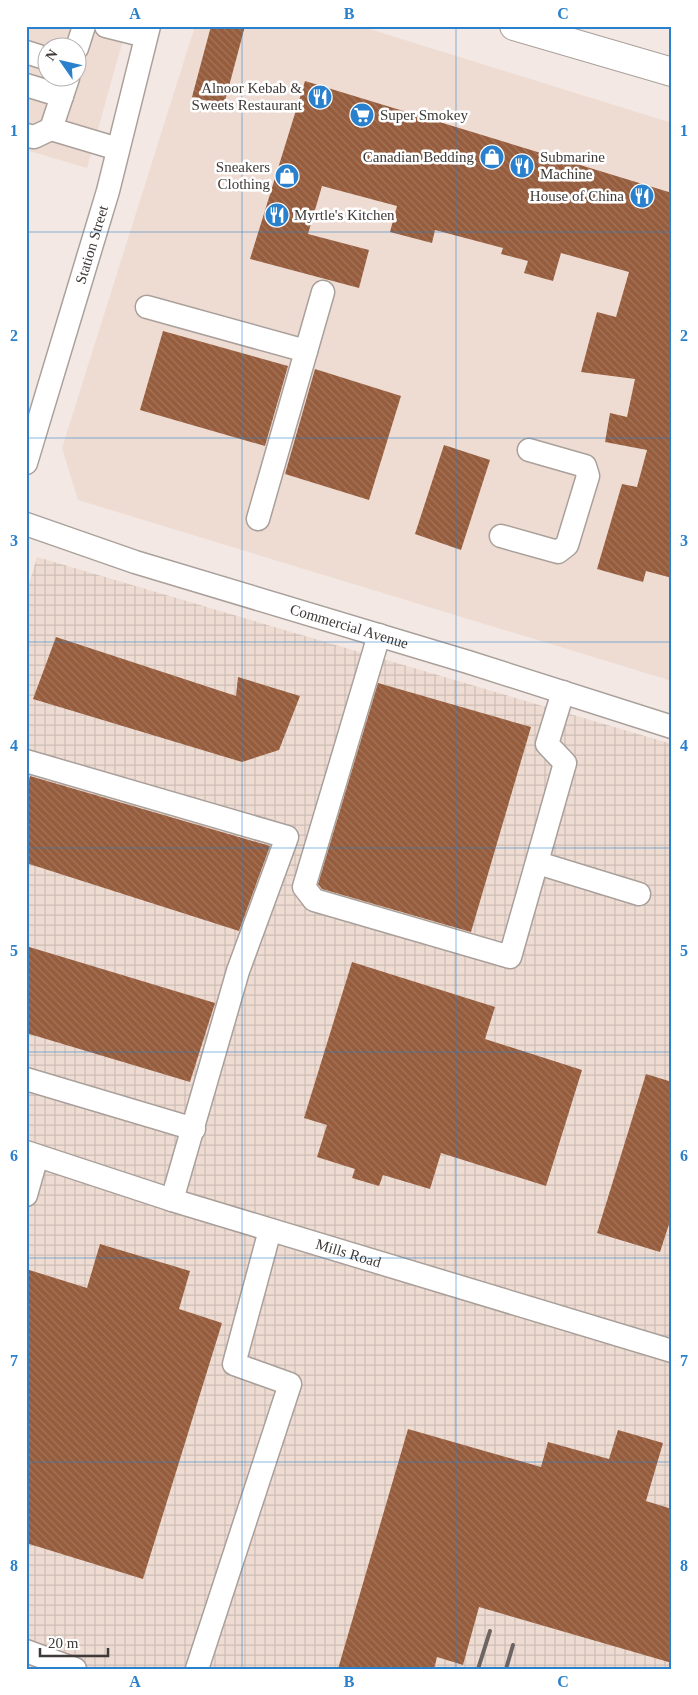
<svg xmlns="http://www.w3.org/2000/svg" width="698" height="1695" font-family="'Times New Roman',serif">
<defs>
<pattern id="industrial-grid" width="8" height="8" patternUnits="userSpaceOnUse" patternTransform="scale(1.25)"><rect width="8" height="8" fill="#eedcd3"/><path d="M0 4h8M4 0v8" fill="none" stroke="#cdbeb6"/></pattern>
<pattern id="building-back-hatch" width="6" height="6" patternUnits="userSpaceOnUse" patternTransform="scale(1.25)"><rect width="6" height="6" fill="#965c3c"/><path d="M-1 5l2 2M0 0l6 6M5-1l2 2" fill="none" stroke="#a2765e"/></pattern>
</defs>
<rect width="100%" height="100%" fill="#f3e8e3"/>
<g fill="#eedcd3" fill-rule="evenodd">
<path d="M 26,26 L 127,26 L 87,168 L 26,150 ZM 48,48 L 78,48 L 78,78 L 48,78 Z"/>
<polygon points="195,26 360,26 672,123 672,681 78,500 62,448"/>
</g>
<polygon fill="url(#industrial-grid)" points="37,557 672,744 672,1669 26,1669 26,594"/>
<g fill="url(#building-back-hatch)">
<polygon points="211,26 245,26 224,105 192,97"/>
<polygon points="305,81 672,193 672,578 646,571 643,582 597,569 622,484 637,487 647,450 605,442 610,413 627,417 635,379 581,372 597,312 616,317 629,272 561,253 553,281 524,273 528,261 501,254 503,248 435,230 432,243 390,232 397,206 322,186 308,234 369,250 359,288 250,259"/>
<polygon points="163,331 288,366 265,446 140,410"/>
<polygon points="315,369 401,396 369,500 285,474"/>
<polygon points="444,445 490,460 461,550 415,534"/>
<polygon points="56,637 236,696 238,677 300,696 279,750 242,762 33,699"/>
<polygon points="378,683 531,727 471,932 322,889 318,884"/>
<polygon points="30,776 270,846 239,931 26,863 26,789"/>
<polygon points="26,946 215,1003 190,1082 26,1033"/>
<polygon points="352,962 495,1007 485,1039 582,1070 546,1186 441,1153 430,1189 383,1175 379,1186 352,1178 355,1169 317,1157 327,1125 304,1118"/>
<polygon points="646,1074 672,1082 672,1215 660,1252 597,1233"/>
<polygon points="100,1244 190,1271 179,1309 222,1323 143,1579 26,1543 26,1269 87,1288"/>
<polygon points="408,1429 541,1467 548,1442 609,1459 618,1430 663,1443 646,1501 672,1509 672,1663 479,1607 463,1665 437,1657 434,1669 338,1669"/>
</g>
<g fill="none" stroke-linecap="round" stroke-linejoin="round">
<defs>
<g id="minor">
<polyline points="106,26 146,36"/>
<polyline points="77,48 84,26"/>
<polyline points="26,52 48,59"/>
<polyline points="68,78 51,129 118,149"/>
<polyline points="26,85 62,96"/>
<polyline points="26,135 34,137 51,129"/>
<polyline points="147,307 306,351"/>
<path id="s1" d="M 26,463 L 108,191 L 149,26"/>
<polyline points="258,519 323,292"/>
<path id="s2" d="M 26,524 L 135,562 L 468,662 L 672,727"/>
<polyline points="501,536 558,552 567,545 588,476 585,466 529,450"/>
<polyline points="379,635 304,887 314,900 510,957 565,763 547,744 563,692"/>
<polyline points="26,761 287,837 238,971 172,1200"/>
<polyline points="538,863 639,894"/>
<polyline points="26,1079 194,1129"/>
<path id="s3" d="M 26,1152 L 172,1200 L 672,1351"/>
<polyline points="26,1195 37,1156"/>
<polyline points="26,1651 75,1669"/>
<polyline points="197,1669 290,1384 234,1364 270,1230"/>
</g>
<polyline id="major" points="514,26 672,72"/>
</defs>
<use href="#minor" stroke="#aaa09b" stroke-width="25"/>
<use href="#major" stroke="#aaa09b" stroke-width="30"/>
<use href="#minor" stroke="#fff" stroke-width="22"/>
<use href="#major" stroke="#fff" stroke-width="28"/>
<g stroke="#6b6462" stroke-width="4">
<polyline points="478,1669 490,1631"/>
<polyline points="506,1669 513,1645"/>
</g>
</g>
<path fill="none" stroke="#2980cd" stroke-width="1" stroke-opacity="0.55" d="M 242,26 L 242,1669M 456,26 L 456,1669M 26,232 L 672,232M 26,438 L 672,438M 26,642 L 672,642M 26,848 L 672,848M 26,1052 L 672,1052M 26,1258 L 672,1258M 26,1462 L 672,1462"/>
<defs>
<symbol id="restaurant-disc" viewBox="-11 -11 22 22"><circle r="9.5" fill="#2980cd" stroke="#fff"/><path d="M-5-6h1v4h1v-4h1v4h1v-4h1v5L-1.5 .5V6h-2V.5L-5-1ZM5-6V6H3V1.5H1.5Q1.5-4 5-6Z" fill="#fff"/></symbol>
<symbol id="supermarket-disc" viewBox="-11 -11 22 22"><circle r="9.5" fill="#2980cd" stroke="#fff"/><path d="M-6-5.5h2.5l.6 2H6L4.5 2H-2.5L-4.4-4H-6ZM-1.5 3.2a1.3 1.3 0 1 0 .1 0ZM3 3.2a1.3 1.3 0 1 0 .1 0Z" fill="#fff"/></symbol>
<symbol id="shop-disc" viewBox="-11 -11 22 22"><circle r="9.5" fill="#2980cd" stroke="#fff"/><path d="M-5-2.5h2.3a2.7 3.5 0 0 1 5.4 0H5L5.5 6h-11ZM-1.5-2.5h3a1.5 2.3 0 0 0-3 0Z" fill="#fff"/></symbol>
</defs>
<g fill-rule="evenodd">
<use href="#restaurant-disc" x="306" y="83" width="28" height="28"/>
<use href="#supermarket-disc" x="348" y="101" width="28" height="28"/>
<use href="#shop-disc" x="478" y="143" width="28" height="28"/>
<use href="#restaurant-disc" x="508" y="152" width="28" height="28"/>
<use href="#shop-disc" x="273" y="162" width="28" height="28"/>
<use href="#restaurant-disc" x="628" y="182" width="28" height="28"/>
<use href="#restaurant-disc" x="263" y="201" width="28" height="28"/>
</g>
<g text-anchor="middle" stroke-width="5" stroke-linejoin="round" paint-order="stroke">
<g font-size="15" fill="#3f3a38" stroke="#fff" text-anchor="end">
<text x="302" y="93">Alnoor Kebab &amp;<tspan x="302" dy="17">Sweets Restaurant</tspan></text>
<text x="380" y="120" text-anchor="start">Super Smokey</text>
<text x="474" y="162">Canadian Bedding</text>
<text x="540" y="162" text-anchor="start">Submarine<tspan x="540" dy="17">Machine</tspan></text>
<text x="270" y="172">Sneakers<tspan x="270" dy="17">Clothing</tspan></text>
<text x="624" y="201">House of China</text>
<text x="294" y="220" text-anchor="start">Myrtle's Kitchen</text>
</g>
<g font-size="15" fill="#3f3a38" stroke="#fff">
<text dy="5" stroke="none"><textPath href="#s1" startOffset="228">Station Street</textPath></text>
<text dy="5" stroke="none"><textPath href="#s2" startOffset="339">Commercial Avenue</textPath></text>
<text dy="5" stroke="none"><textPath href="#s3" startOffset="338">Mills Road</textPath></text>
</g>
</g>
<rect width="698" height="1695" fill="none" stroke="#ffffff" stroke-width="55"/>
<g transform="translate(62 62) rotate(304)"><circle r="24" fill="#ffffff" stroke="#b2b0af"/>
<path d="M0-4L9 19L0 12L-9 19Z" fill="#2980cd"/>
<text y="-8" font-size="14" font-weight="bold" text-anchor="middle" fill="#3f3a38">N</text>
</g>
<path d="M40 1648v8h68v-8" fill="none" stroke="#3f3a38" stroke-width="2.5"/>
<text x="48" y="1648" font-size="15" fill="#3f3a38" stroke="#ffffff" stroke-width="4" paint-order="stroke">20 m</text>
<rect x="28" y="28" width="642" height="1640" fill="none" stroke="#2980cd" stroke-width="2"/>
<g font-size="16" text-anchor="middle" font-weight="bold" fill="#2980cd">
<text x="135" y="19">A</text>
<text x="349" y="19">B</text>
<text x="563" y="19">C</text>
<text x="14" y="136">1</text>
<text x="684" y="136">1</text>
<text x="14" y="341">2</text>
<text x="684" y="341">2</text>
<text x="14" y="546">3</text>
<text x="684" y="546">3</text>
<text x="14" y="751">4</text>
<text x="684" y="751">4</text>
<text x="14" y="956">5</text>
<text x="684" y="956">5</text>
<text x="14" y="1161">6</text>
<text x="684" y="1161">6</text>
<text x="14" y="1366">7</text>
<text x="684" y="1366">7</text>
<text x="14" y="1571">8</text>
<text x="684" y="1571">8</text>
<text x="135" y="1687">A</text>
<text x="349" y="1687">B</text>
<text x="563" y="1687">C</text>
</g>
</svg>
